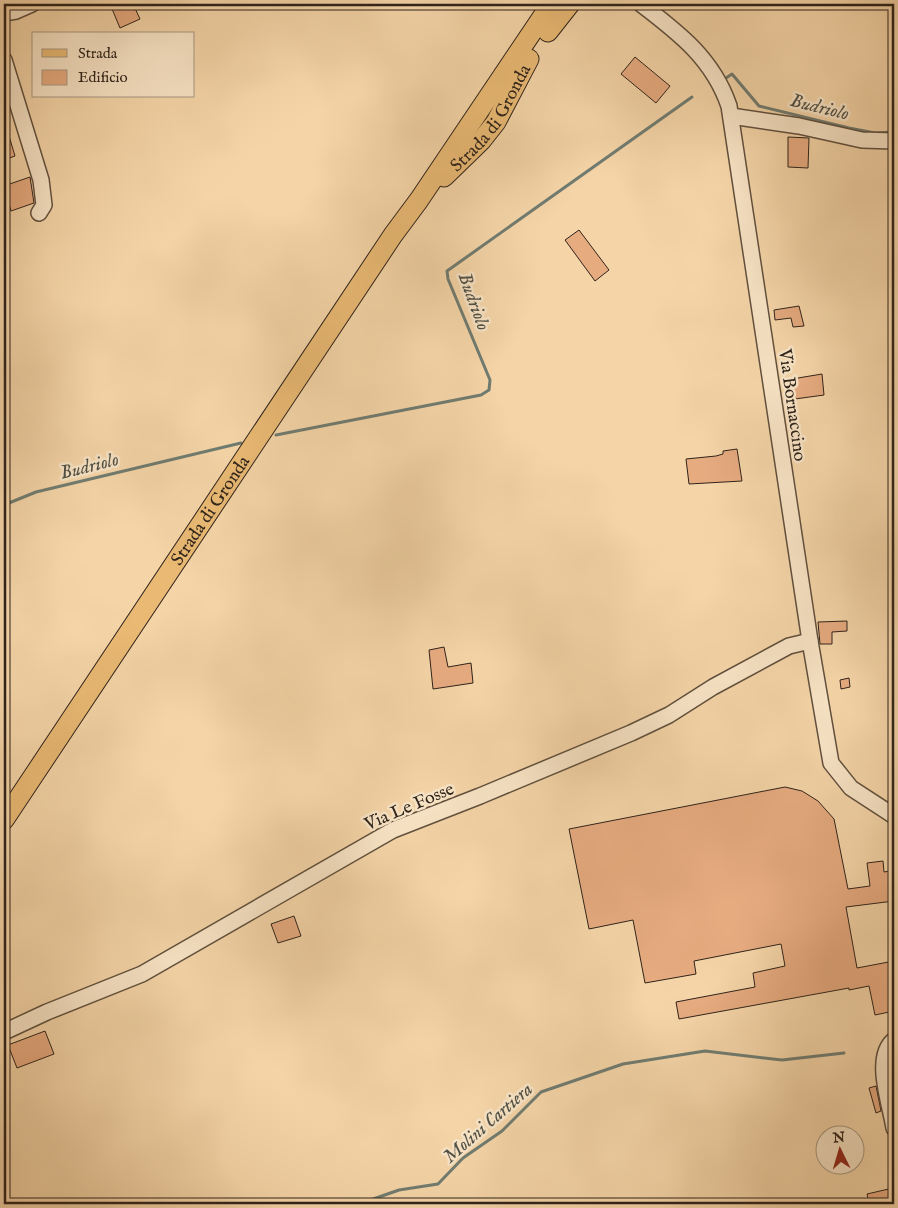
<svg xmlns="http://www.w3.org/2000/svg" width="898" height="1208" font-family="'IM FELL English',serif">
<rect width="100%" height="100%" fill="#f5d5a8"/>
<filter id="stains"><feTurbulence type="fractalNoise" baseFrequency=".004" numOctaves="4"/><feColorMatrix values="0 0 0 0 .2 0 0 0 0 .09 0 0 0 0 .02 0 0 0 .5 -.17"/></filter>
<radialGradient id="worn" r=".72"><stop offset=".6" stop-color="#630" stop-opacity="0"/><stop offset="1" stop-color="#630" stop-opacity=".3"/></radialGradient>
<g fill="none" stroke-linecap="round" stroke-linejoin="round">
<g stroke="#707c71" stroke-width="3">
<polyline points="726,78 732,74 759,106 849,128 875,133 894,132"/>
<polyline points="276,435 481,395 489,390 490,380 448,279 447,271 692,97"/>
<polyline points="4,505 36,492 241,443"/>
<polyline points="359,1204 399,1190 438,1184 463,1158 502,1131 541,1092 623,1064 705,1051 782,1060 844,1053"/>
</g>
</g>
<g fill="#e7ab80" stroke="#2e231b">
<polygon points="110,4 133,4 140,19 120,28"/>
<polygon points="635,57 670,86 656,103 621,74"/>
<polygon points="4,126 6,126 15,156 4,160"/>
<polygon points="788,137 809,138 808,168 788,167"/>
<polygon points="30,177 34,203 11,211 4,186"/>
<polygon points="579,230 609,270 595,281 565,240"/>
<polygon points="799,306 804,326 793,327 791,318 775,320 774,310"/>
<polygon points="822,374 824,395 795,399 792,379"/>
<polygon points="737,449 742,481 689,484 686,459 716,456 723,454 723,451"/>
<polygon points="847,621 847,631 832,632 832,644 820,644 818,622"/>
<polygon points="444,647 448,667 471,663 473,683 433,689 429,650"/>
<polygon points="849,678 850,687 841,689 840,680"/>
<polygon points="785,787 802,791 818,801 834,819 848,889 870,886 867,863 883,861 884,872 890,871 894,901 846,907 857,968 894,961 894,1011 875,1015 869,986 849,990 849,988 679,1019 676,1002 755,987 753,973 785,966 781,944 694,961 696,974 645,983 633,920 589,929 569,829"/>
<polygon points="294,916 301,936 278,943 271,924"/>
<polygon points="45,1031 54,1054 17,1068 8,1045"/>
<polygon points="876,1086 881,1111 876,1113 869,1088"/>
<polygon points="893,1188 894,1203 869,1204 867,1194"/>
</g>
<g fill="none" stroke-linecap="round" stroke-linejoin="round">
<defs>
<g id="minor">
<path d="M 641,4 C 679,33 713,59 729,106 L 810,641 L 831,763 L 851,788 L 894,816"/>
<polyline points="4,13 16,11 32,4"/>
<polyline points="4,60 41,180 44,205 39,213"/>
<polyline points="731,116 799,126 862,140 894,141"/>
<polyline points="4,1032 47,1012 142,974 393,830 480,796 631,733 669,715 713,687 789,646 810,641"/>
<path d="M 894,1040 C 873,1057 890,1103 894,1128"/>
</g>
<g id="major">
<polyline points="548,32 570,4"/>
<path id="s1" d="M 444,177 L 481,141 L 496,122 L 529,59"/>
<path id="s2" d="M 4,820 L 393,235 L 419,200 L 551,4"/>
</g>
</defs>
<use href="#minor" stroke="#60503e" stroke-width="18"/>
<use href="#major" stroke="#2e231b" stroke-width="21"/>
<use href="#minor" stroke="#f8e4c6" stroke-width="15"/>
<use href="#major" stroke="#eaba74" stroke-width="19"/>
</g>
<g text-anchor="middle" stroke-width="5" stroke-linejoin="round" paint-order="stroke">
<g font-size="18" fill="#2e231b" stroke="#f8e4c6">
<text dy="6" stroke="none"><textPath href="#s1" startOffset="76">Strada di Gronda</textPath></text>
<text transform="translate(793 405) rotate(82)" y="6">Via Bornaccino</text>
<text dy="6" stroke="none"><textPath href="#s2" startOffset="372">Strada di Gronda</textPath></text>
<text transform="translate(409 806) rotate(-23)" y="6">Via Le Fosse</text>
</g>
<g font-size="19" font-style="italic" fill="#4f5046" stroke="#f8e4c6">
<text transform="translate(820 106) rotate(14)" y="7">Budriolo</text>
<text transform="translate(475 301) rotate(70)" y="7">Budriolo</text>
<text transform="translate(89 465) rotate(-14)" y="7">Budriolo</text>
<text transform="translate(487 1122) rotate(-41)" y="7">Molini Cartiera</text>
</g>
</g>
<rect width="898" height="1208" fill="none" stroke="#f5d5a8" stroke-width="20"/>
<rect x="5" y="5" width="888" height="1198" fill="none" stroke="#2e231b" stroke-width="2.5"/>
<rect x="10" y="10" width="878" height="1188" fill="none" stroke="#2e231b"/>
<rect x="32" y="32" width="162" height="65" fill="#f8e4c6" stroke="#a79782"/>
<rect x="42" y="49" width="25" height="8" fill="#eaba74" stroke="#a79782"/>
<text x="78" y="58" font-size="15" fill="#2e231b">Strada</text>
<rect x="42" y="70" width="25" height="15" fill="#e7ab80" stroke="#a79782"/>
<text x="78" y="82" font-size="15" fill="#2e231b">Edificio</text>
<g transform="translate(840 1150) rotate(355)"><circle r="24" fill="#f8e4c6" stroke="#a79782"/>
<path d="M0-4L9 19L0 12L-9 19Z" fill="#8f2418"/>
<text y="-8" font-size="14" font-weight="bold" text-anchor="middle" fill="#2e231b">N</text>
</g>
<rect width="100%" height="100%" filter="url(#stains)"/>
<rect width="100%" height="100%" fill="url(#worn)"/>
</svg>
